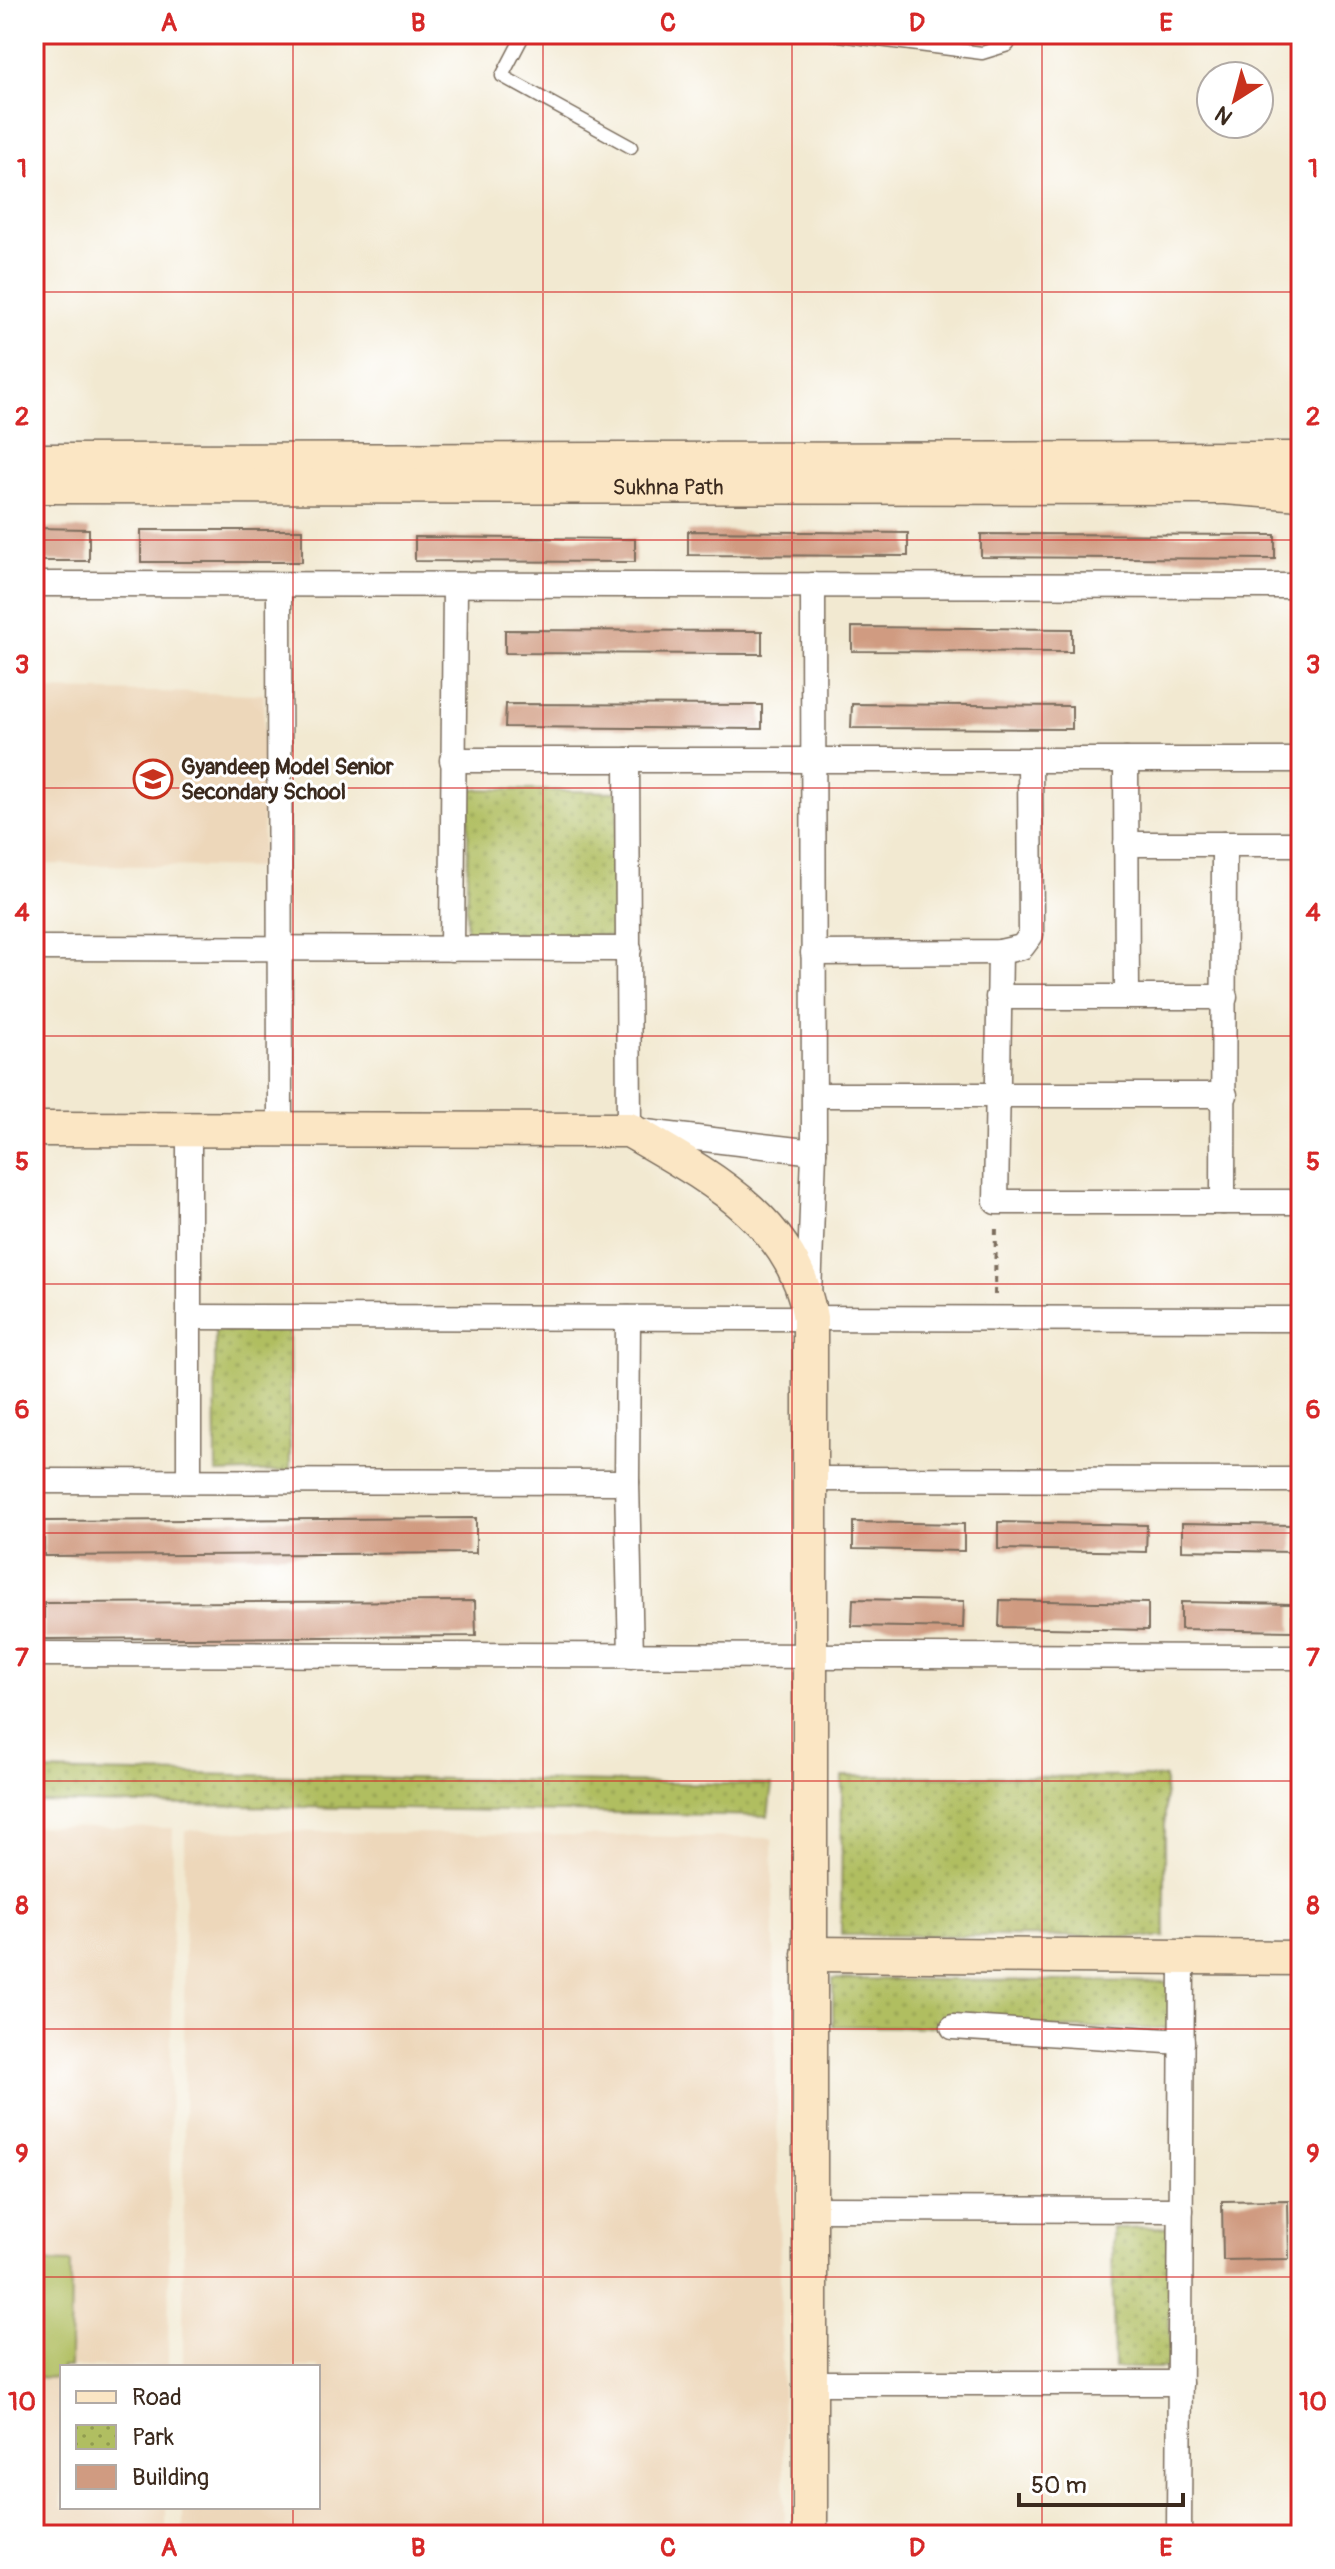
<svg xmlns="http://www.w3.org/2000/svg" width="1335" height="2569" font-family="Pangolin,sans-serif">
<defs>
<pattern id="park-dots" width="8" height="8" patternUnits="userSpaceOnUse" patternTransform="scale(2)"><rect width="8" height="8" fill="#b0be61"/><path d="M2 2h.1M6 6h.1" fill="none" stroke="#909b4f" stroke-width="1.8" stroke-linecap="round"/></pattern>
</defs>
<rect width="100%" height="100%" fill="#fff"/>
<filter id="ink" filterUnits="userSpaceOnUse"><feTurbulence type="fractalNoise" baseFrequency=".0125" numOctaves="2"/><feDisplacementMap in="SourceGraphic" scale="16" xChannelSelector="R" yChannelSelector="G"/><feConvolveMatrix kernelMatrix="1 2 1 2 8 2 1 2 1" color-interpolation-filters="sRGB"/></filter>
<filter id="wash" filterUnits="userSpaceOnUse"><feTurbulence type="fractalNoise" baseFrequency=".006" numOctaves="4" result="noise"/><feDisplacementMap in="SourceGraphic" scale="32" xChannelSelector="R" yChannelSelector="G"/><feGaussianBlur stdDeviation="1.8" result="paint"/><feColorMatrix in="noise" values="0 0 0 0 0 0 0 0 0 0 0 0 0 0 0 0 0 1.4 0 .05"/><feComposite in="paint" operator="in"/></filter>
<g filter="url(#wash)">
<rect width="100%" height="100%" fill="#f2e9d1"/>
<g fill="#edd7ba">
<polygon points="43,690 264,694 262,868 41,864"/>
<polygon points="34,1826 173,1828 168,2367 62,2367 62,2507 166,2507 166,2535 34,2535"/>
<polygon points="185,1830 772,1838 785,2535 183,2535 183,2507 318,2507 318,2367 183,2367"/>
</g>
<g fill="url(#park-dots)" stroke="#767440" stroke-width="2">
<polygon points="469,789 618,792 615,936 466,933"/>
<polygon points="289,1329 290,1471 216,1473 215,1331"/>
<polygon points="34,1771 772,1785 768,1816 34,1802"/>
<polygon points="842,1776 1165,1777 1165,1937 841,1935"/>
<polygon points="833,1979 1171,1982 1170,2029 833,2026"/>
<polygon points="1168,2227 1170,2368 1114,2368 1112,2228"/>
</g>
<polygon fill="#b0be61" stroke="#767440" stroke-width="2" points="34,2262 71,2263 70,2367 62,2367 62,2378 34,2377"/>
<g id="blocks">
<g fill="#d09b81">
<polygon points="34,528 89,529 89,561 34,561"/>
<rect x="141" y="530" width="161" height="32"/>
<polygon points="688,531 908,533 908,556 688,555"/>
<polygon points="981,534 1275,535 1275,559 981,557"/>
<polygon points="415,537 635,539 635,562 415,561"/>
<polygon points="852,627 1072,629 1072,652 852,651"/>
<polygon points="505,630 762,631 762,654 505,653"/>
<polygon points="506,704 762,705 762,729 505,727"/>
<polygon points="852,704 1072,706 1072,729 851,728"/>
<polygon points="476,1518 476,1553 44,1556 44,1521"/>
<polygon points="853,1522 964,1524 964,1551 853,1549"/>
<polygon points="998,1522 1147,1525 1146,1552 998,1549"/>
<polygon points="1182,1523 1293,1525 1293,1552 1182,1550"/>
<polygon points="853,1599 964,1601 963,1628 852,1626"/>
<polygon points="1000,1600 1148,1603 1148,1630 999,1627"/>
<polygon points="475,1601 476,1636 44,1639 44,1603"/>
<polygon points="1181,1602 1292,1604 1292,1631 1181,1629"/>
<polygon points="1288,2200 1289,2259 1223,2260 1222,2201"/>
</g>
</g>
</g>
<g filter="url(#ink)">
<use href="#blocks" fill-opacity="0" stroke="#7b6d5d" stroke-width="2"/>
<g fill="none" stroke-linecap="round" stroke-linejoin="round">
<defs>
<g id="lane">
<polyline points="524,34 502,76 631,147"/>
<polyline points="831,34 982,53 1008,45 1012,34"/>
</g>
<g id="street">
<polyline points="34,584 1301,586"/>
<polyline points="279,585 280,1130"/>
<polyline points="452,760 1301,760"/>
<polyline points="627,760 629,1130 814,1152"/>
<polyline points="1126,760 1127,997"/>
<polyline points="1126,844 1301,844"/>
<polyline points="34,948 629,949"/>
<polyline points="452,949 455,585"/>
<polyline points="1000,952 996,1202 1301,1202"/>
<polyline points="813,953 1000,952 1022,947 1031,935 1030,760"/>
<polyline points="998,997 1225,997"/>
<polyline points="815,1095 1225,1095"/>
<polyline points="1223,1202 1224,844"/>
<polyline points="809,1296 814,1152 813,585"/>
<polyline points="191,1317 1301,1319"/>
<polyline points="628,1318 627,1482 631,1656"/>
<polyline points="811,1479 1301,1480"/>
<polyline points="34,1481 627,1482"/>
<polyline points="189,1481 189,1130"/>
<polyline points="34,1654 1301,1657"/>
<polyline points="953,2027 1182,2042"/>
<polyline points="810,2209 1181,2210"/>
<polyline points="810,2383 1180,2383"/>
<polyline points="1179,2535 1182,1957"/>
</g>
<g id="secondary">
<polyline points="34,461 1301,459"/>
<path id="s1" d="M 34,486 L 1225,487 L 1301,493"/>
<path d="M 34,1129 L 629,1130 C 706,1175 796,1221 810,1318 L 810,2535"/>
<polyline points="809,1954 1301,1958"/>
</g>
</defs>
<use href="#lane" stroke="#7b6d5d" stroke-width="15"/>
<use href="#street" stroke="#7b6d5d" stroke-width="27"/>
<use href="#secondary" stroke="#7b6d5d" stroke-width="37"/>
<polyline stroke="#7b6d5d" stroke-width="4" stroke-dasharray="6 6" stroke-linecap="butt" points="995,1295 996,1224"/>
<use href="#lane" stroke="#fff" stroke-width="12"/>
<use href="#street" stroke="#fff" stroke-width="24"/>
<use href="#secondary" stroke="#fbe6c4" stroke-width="34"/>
</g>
</g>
<path fill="none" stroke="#d62828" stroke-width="2" stroke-opacity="0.55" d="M 293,34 L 293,2367M 543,34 L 543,2535M 792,34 L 792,2535M 1042,34 L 1042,2535M 34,292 L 1301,292M 34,540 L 1301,540M 34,788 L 1301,788M 34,1036 L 1301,1036M 34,1284 L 1301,1284M 34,1533 L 1301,1533M 34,1781 L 1301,1781M 34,2029 L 1301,2029M 34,2277 L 1301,2277M 293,2507 L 293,2535"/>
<defs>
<symbol id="school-ring" viewBox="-11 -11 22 22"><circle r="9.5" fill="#fff" stroke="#c8321e" stroke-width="1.5"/><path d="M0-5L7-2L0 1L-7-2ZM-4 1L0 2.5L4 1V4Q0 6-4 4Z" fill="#c8321e"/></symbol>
</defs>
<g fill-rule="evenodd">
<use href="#school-ring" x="131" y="757" width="44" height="44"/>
</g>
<g text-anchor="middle" stroke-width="6" stroke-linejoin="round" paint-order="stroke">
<g font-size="22" fill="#3b2a1e" stroke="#fff">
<text dy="8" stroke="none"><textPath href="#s1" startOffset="634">Sukhna Path</textPath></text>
</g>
<g font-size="22" font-weight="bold" fill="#3b2a1e" stroke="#fff" text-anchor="start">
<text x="181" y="774">Gyandeep Model Senior<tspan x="181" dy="25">Secondary School</tspan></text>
</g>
</g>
<rect width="1335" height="2569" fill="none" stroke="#fff" stroke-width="88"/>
<rect x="60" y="2365" width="260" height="144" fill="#ffffff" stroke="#b1aaa5" stroke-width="2"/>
<rect x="76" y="2391" width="40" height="12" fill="#fbe6c4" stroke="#b1aaa5" stroke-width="2"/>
<text x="132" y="2405" font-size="24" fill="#3b2a1e">Road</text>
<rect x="76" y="2425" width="40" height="24" fill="url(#park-dots)" stroke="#b1aaa5" stroke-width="2"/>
<text x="132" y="2445" font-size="24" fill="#3b2a1e">Park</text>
<rect x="76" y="2465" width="40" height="24" fill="#d09b81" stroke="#b1aaa5" stroke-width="2"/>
<text x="132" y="2485" font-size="24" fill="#3b2a1e">Building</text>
<g transform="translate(1235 100) rotate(216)"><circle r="38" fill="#ffffff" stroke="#b1aaa5" stroke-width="2"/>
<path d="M0-6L14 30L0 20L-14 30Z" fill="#c8321e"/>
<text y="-12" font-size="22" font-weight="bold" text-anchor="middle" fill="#3b2a1e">N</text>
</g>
<path d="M1019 2493v12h164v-12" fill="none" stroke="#3b2a1e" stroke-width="4"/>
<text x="1031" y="2493" font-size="24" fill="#3b2a1e" stroke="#ffffff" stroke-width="6" paint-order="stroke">50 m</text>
<rect x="44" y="44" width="1247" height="2481" fill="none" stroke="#d62828" stroke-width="3"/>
<g font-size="26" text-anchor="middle" font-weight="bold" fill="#d62828">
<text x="169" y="31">A</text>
<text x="418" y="31">B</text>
<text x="668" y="31">C</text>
<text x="917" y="31">D</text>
<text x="1166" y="31">E</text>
<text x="22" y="177">1</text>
<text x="1313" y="177">1</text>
<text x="22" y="425">2</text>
<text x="1313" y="425">2</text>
<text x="22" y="673">3</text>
<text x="1313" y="673">3</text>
<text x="22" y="921">4</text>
<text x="1313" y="921">4</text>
<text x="22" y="1170">5</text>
<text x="1313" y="1170">5</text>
<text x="22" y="1418">6</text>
<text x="1313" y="1418">6</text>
<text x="22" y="1666">7</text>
<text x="1313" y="1666">7</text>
<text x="22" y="1914">8</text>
<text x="1313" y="1914">8</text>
<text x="22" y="2162">9</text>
<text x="1313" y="2162">9</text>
<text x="22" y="2410">10</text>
<text x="1313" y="2410">10</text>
<text x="169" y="2556">A</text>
<text x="418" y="2556">B</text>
<text x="668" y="2556">C</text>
<text x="917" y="2556">D</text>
<text x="1166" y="2556">E</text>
</g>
</svg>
